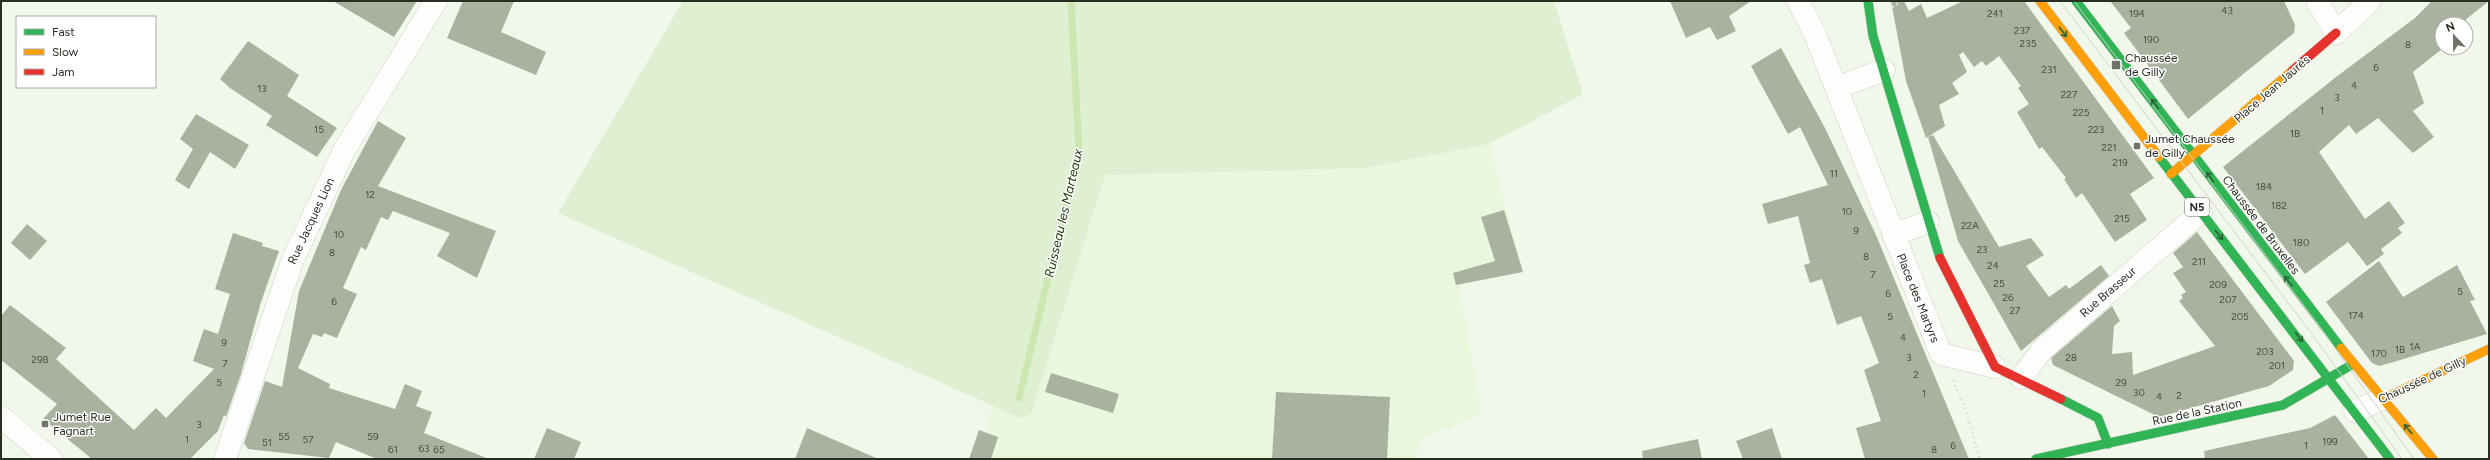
<svg xmlns="http://www.w3.org/2000/svg" width="2490" height="460" font-family="Figtree,sans-serif">
<rect width="100%" height="100%" fill="#f1f8eb"/>
<polygon fill="#e9f7dc" points="1489,144 1523,270 1459,286 1482,414 1418,440 1417,459 982,459 992,405 1021,417 1105,175 1366,168"/>
<polygon fill="#dfefd1" points="683,1 1554,1 1583,94 1489,144 1366,168 1105,175 1031,414 1021,418 558,213"/>
<g fill="none" stroke-linecap="round" stroke-linejoin="round">
<polyline stroke="#cce7b1" stroke-width="7" points="1019,398 1079,151 1071,1"/>
</g>
<g fill="#a8b29f">
<polygon points="333,1 417,1 394,37"/>
<polygon points="463,1 514,1 501,32 546,52 536,75 447,38"/>
<polygon points="1670,1 1751,1 1729,16 1736,31 1717,40 1710,27 1686,38"/>
<polygon points="1891,1 1904,1 1909,11 1921,4 1927,18 1963,1 2024,1 2154,178 2130,194 2147,220 2115,242 2082,193 2076,198 2064,179 2066,178 2042,147 2039,149 2017,112 2029,104 2018,88 2021,86 1999,56 1986,66 1982,61 1974,67 1963,52 1959,55 1967,72 1952,83 1959,94 1939,105 1945,126 1926,138 1906,81"/>
<polygon points="2110,1 2284,1 2295,25 2294,33 2188,119 2124,33 2131,28"/>
<polygon points="2432,1 2489,1 2460,24 2442,24 2442,49 2413,72 2424,103 2413,111 2434,137 2413,153 2378,118 2356,134 2349,125 2319,152 2365,219 2389,201 2405,223 2398,228 2402,233 2381,249 2384,254 2367,266 2348,242 2305,274 2223,167 2336,77 2415,18"/>
<polygon points="248,41 299,75 287,96 337,128 317,157 266,125 272,116 230,88 220,79"/>
<polygon points="1781,48 1825,128 1876,235 1969,459 1865,459 1856,428 1881,421 1864,370 1879,363 1861,316 1837,325 1822,279 1810,283 1804,265 1810,263 1798,216 1768,224 1762,204 1828,185 1800,127 1788,134 1751,66"/>
<polygon points="196,114 249,145 235,169 210,152 189,189 175,180 193,149 180,139"/>
<polygon points="378,121 406,138 378,186 496,231 477,278 437,256 450,233 393,211 388,220 381,217 366,250 361,247 343,288 357,294 337,338 324,333 322,337 313,334 298,368 330,384 329,388 395,409 405,384 422,391 416,406 432,412 424,433 489,459 377,459 336,442 329,458 248,449 244,443 265,381 282,387 299,291 341,190"/>
<polygon points="1933,135 1999,247 2031,238 2044,255 2026,266 2049,297 2066,285 2069,289 2101,265 2109,276 2021,351 1958,241 1928,137"/>
<polygon points="1504,210 1523,272 1456,285 1453,273 1495,261 1481,217"/>
<polygon points="27,224 47,241 30,260 11,243"/>
<polygon points="2197,232 2294,361 2293,370 2269,386 2159,417 2053,365 2051,358 2112,306 2120,321 2114,326 2112,354 2132,352 2133,375 2215,346 2179,301 2183,298 2181,295 2186,292 2173,273 2183,267 2173,253"/>
<polygon points="233,233 263,243 262,246 279,251 261,302 241,374 226,417 224,415 218,431 190,459 92,459 43,419 57,404 1,360 1,316 10,305 66,348 56,359 134,430 156,408 166,418 214,369 193,361 204,329 218,334 230,294 215,289"/>
<polygon points="2379,261 2403,297 2457,265 2475,300 2470,301 2487,334 2397,361 2379,366 2372,363 2326,302"/>
<polygon points="1051,373 1119,394 1113,413 1045,392"/>
<polygon points="1276,392 1390,397 1387,459 1272,459"/>
<polygon points="2335,415 2369,459 2205,459 2204,451 2310,428"/>
<polygon points="547,428 581,442 574,459 534,459"/>
<polygon points="807,428 876,458 876,459 795,459"/>
<polygon points="1772,428 1782,459 1743,459 1736,441"/>
<polygon points="979,430 998,437 991,459 969,459"/>
<polygon points="1698,439 1702,459 1643,459 1642,451"/>
</g>
<g fill="none" stroke-linecap="round" stroke-linejoin="round">
<defs>
<g id="street">
<polyline points="1798,1 1815,34 1941,354 1995,367"/>
<polyline points="2317,1 2336,33 2370,1"/>
<polyline points="1836,88 1884,70"/>
<polyline points="1893,235 1928,222"/>
<polyline points="2021,378 2042,350 2201,212"/>
<polyline points="2355,411 2383,399"/>
<polyline points="1,417 51,459"/>
<polyline points="225,459 293,259 345,149 436,1"/>
</g>
<g id="fast">
<polyline points="1868,1 1873,36 1940,258"/>
<polyline points="2076,1 2341,348"/>
<polyline points="2159,157 2390,459"/>
<polyline points="2061,399 2098,418 2108,444"/>
<polyline points="2036,459 2283,405 2353,364"/>
</g>
<g id="slow">
<polyline points="2040,1 2159,157"/>
<polyline points="2171,174 2292,71"/>
<polyline points="2341,348 2433,459"/>
<polyline points="2383,399 2489,349"/>
</g>
<g id="jam">
<polyline points="2292,71 2336,33"/>
<polyline points="1940,258 1995,367 2061,399"/>
</g>
</defs>
<use href="#street" stroke="#cdd3c8" stroke-width="23"/>
<use href="#fast" stroke="#cdd3c8" stroke-width="10"/>
<use href="#slow" stroke="#cdd3c8" stroke-width="10"/>
<use href="#jam" stroke="#cdd3c8" stroke-width="10"/>
<g stroke="#dee0dd" stroke-width="2.5" stroke-dasharray="2 3" stroke-linecap="butt">
<polyline points="1892,7 1902,1"/>
<polyline points="1953,380 1964,405 1980,459"/>
</g>
<use href="#street" stroke="#fdfefc" stroke-width="22"/>
<use href="#fast" stroke="#30b455" stroke-width="9"/>
<use href="#slow" stroke="#ff9f0a" stroke-width="9"/>
<use href="#jam" stroke="#e5322d" stroke-width="9"/>
<g stroke="#cfd2cd" stroke-width="1">
<polyline points="2060,1 2314,337 2402,459"/>
<polyline points="2074,1 2323,331 2414,459"/>
</g>
</g>
<defs><path id="oneway-shaft" d="M-6 0H5M1.5-3L5.5 0L1.5 3" fill="none" stroke-width="1.6" stroke-linecap="round" stroke-linejoin="round"/></defs>
<g stroke="#2b6436">
<use href="#oneway-shaft" transform="translate(2063 32) rotate(53)"/>
<use href="#oneway-shaft" transform="translate(2155 104) rotate(-127)"/>
<use href="#oneway-shaft" transform="translate(2210 177) rotate(-127)"/>
<use href="#oneway-shaft" transform="translate(2219 235) rotate(52)"/>
<use href="#oneway-shaft" transform="translate(2288 281) rotate(-128)"/>
<use href="#oneway-shaft" transform="translate(2299 337) rotate(52)"/>
<use href="#oneway-shaft" transform="translate(2408 429) rotate(-130)"/>
</g>
<g fill="#6e7568" stroke="#fff" stroke-width="1.5">
<rect x="2111" y="60" width="10" height="10" rx="2"/>
<rect x="2133" y="142" width="8" height="8" rx="2"/>
<rect x="41" y="420" width="8" height="8" rx="2"/>
</g>
<g text-anchor="middle" stroke-width="3" stroke-linejoin="round" paint-order="stroke">
<g font-size="10" fill="#484f41">
<text x="2227" y="14">43</text>
<text x="1995" y="17">241</text>
<text x="2137" y="17">194</text>
<text x="2022" y="34">237</text>
<text x="2151" y="43">190</text>
<text x="2028" y="47">235</text>
<text x="2408" y="48">8</text>
<text x="2376" y="71">6</text>
<text x="2049" y="73">231</text>
<text x="2354" y="89">4</text>
<text x="262" y="92">13</text>
<text x="2069" y="98">227</text>
<text x="2337" y="101">3</text>
<text x="2322" y="114">1</text>
<text x="2081" y="116">225</text>
<text x="319" y="133">15</text>
<text x="2096" y="133">223</text>
<text x="2295" y="137">1B</text>
<text x="2109" y="151">221</text>
<text x="2120" y="166">219</text>
<text x="1834" y="177">11</text>
<text x="2264" y="190">184</text>
<text x="370" y="198">12</text>
<text x="2279" y="209">182</text>
<text x="1847" y="215">10</text>
<text x="2122" y="222">215</text>
<text x="1970" y="229">22A</text>
<text x="1856" y="234">9</text>
<text x="339" y="238">10</text>
<text x="2301" y="246">180</text>
<text x="1982" y="253">23</text>
<text x="332" y="256">8</text>
<text x="1866" y="260">8</text>
<text x="2199" y="265">211</text>
<text x="1993" y="269">24</text>
<text x="1873" y="278">7</text>
<text x="1999" y="287">25</text>
<text x="2218" y="288">209</text>
<text x="2460" y="295">5</text>
<text x="1888" y="297">6</text>
<text x="2008" y="301">26</text>
<text x="2228" y="303">207</text>
<text x="334" y="305">6</text>
<text x="2015" y="314">27</text>
<text x="2356" y="319">174</text>
<text x="1890" y="320">5</text>
<text x="2240" y="320">205</text>
<text x="1903" y="341">4</text>
<text x="224" y="346">9</text>
<text x="2415" y="350">1A</text>
<text x="2400" y="353">1B</text>
<text x="2265" y="355">203</text>
<text x="2379" y="357">170</text>
<text x="1909" y="361">3</text>
<text x="2071" y="361">28</text>
<text x="40" y="363">29B</text>
<text x="225" y="367">7</text>
<text x="2277" y="369">201</text>
<text x="1916" y="378">2</text>
<text x="219" y="386">5</text>
<text x="2121" y="386">29</text>
<text x="2139" y="396">30</text>
<text x="1924" y="397">1</text>
<text x="2179" y="399">2</text>
<text x="2159" y="400">4</text>
<text x="199" y="428">3</text>
<text x="284" y="440">55</text>
<text x="373" y="440">59</text>
<text x="187" y="443">1</text>
<text x="308" y="443">57</text>
<text x="2330" y="445">199</text>
<text x="267" y="446">51</text>
<text x="1953" y="449">6</text>
<text x="2306" y="449">1</text>
<text x="424" y="452">63</text>
<text x="393" y="453">61</text>
<text x="439" y="453">65</text>
<text x="1934" y="453">8</text>
</g>
<rect fill="#fff" stroke="#686d64" stroke-width="1" x="2185" y="198" width="24" height="18" rx="3"/>
<g font-size="11" font-weight="bold" fill="#282e22">
<text x="2197" y="211">N5</text>
</g>
<g font-size="12" fill="#282e22" stroke="#fff" text-anchor="start">
<text x="2125" y="62">Chaussée<tspan x="2125" dy="14">de Gilly</tspan></text>
<text x="2145" y="143">Jumet Chaussée<tspan x="2145" dy="14">de Gilly</tspan></text>
<text x="53" y="421">Jumet Rue<tspan x="53" dy="14">Fagnart</tspan></text>
</g>
<g font-size="12" fill="#282e22" stroke="#fff">
<text transform="translate(2272 89) rotate(-41)" y="4">Place Jean Jaurès</text>
<text transform="translate(311 221) rotate(-65)" y="4">Rue Jacques Lion</text>
<text transform="translate(2261 225) rotate(53)" y="4">Chaussée de Bruxelles</text>
<text transform="translate(2108 292) rotate(-41)" y="4">Rue Brasseur</text>
<text transform="translate(1918 298) rotate(68)" y="4">Place des Martyrs</text>
<text transform="translate(2422 380) rotate(-25)" y="4">Chaussée de Gilly</text>
<text transform="translate(2197 412) rotate(-12)" y="4">Rue de la Station</text>
</g>
<g font-size="13" font-style="italic" fill="#1d3100" stroke="#fff">
<text transform="translate(1063 213) rotate(-77)" y="5">Ruisseau les Marteaux</text>
</g>
</g>
<rect width="2490" height="460" fill="none" stroke="#282e22" stroke-width="4"/>
<rect x="16" y="16" width="140" height="72" fill="#ffffff" stroke="#a9aba7"/>
<rect x="24" y="29" width="20" height="6" fill="#30b455" stroke="#a9aba7"/>
<text x="52" y="36" font-size="12" fill="#282e22">Fast</text>
<rect x="24" y="49" width="20" height="6" fill="#ff9f0a" stroke="#a9aba7"/>
<text x="52" y="56" font-size="12" fill="#282e22">Slow</text>
<rect x="24" y="69" width="20" height="6" fill="#e5322d" stroke="#a9aba7"/>
<text x="52" y="76" font-size="12" fill="#282e22">Jam</text>
<g transform="translate(2454 36) rotate(338)"><circle r="19" fill="#ffffff" stroke="#a9aba7"/>
<path d="M0-3L7 15L0 10L-7 15Z" fill="#6e7568"/>
<text y="-6" font-size="11" font-weight="bold" text-anchor="middle" fill="#282e22">N</text>
</g>
</svg>
